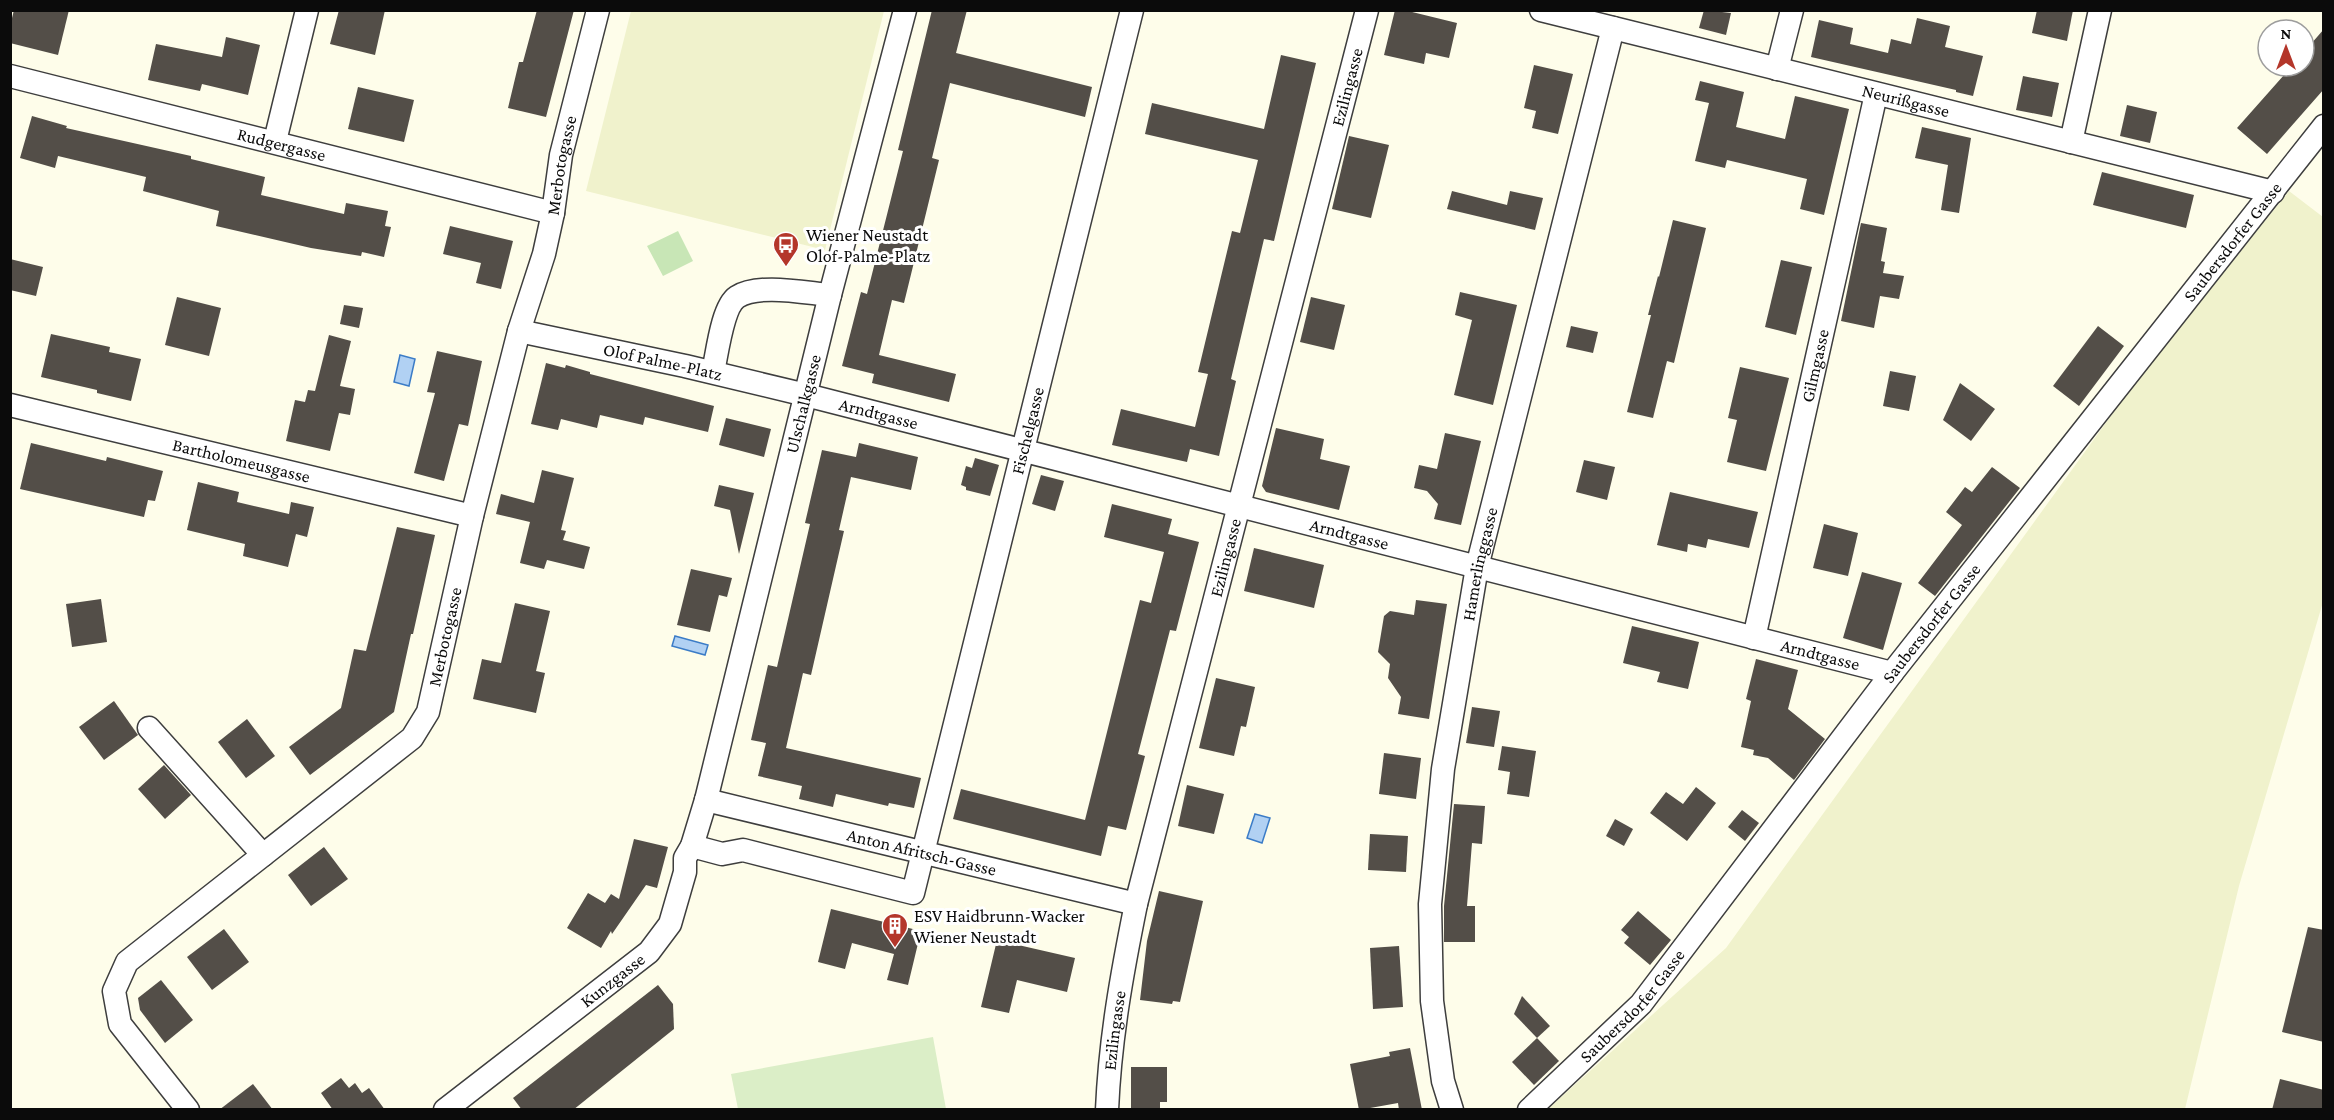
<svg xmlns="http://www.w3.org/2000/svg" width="2334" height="1120" font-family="'Crimson Pro',serif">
<rect width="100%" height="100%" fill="#fefdea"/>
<g fill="#f0f2cc">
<polygon points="631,11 884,11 825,250 586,191"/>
<polygon points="2289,191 2323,217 2323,602 2239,886 2185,1109 1548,1109 1726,948 2126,395"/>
</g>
<polygon fill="#c8e6b6" points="678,231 693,261 663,276 647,246"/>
<polygon fill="#dbeec7" points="933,1037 946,1109 738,1109 731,1074"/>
<g fill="#b1d1f3" stroke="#3b7cc7" stroke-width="1.5">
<polygon points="400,355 415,359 409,386 394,382"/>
<polygon points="675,636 708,645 705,655 672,646"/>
<polygon points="1255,814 1270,818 1262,843 1247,838"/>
</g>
<g fill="#534e48">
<polygon points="14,10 69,10 58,55 10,43 10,26"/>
<polygon points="339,10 385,10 375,55 330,44"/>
<polygon points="537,10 574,10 546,117 508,108 519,62 523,62"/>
<polygon points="932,10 967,10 956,53 1092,87 1085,117 950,83 932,158 939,160 904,303 892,300 879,355 956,374 949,402 872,383 874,374 842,366 861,292 867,294 903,151 898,150"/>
<polygon points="1395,10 1404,10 1457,23 1449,58 1426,53 1424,64 1384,55"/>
<polygon points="1704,10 1731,13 1726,35 1699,28"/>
<polygon points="2037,10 2073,10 2067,41 2032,33"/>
<polygon points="1917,18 1950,26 1945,47 1983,56 1973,96 1956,92 1956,90 1811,57 1819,20 1853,28 1850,44 1888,53 1891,39 1911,44"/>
<polygon points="2324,29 2324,89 2267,154 2237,128 2292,66 2304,66 2304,52"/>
<polygon points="226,37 260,45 248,95 202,84 200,91 148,80 156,44 222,57"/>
<polygon points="1281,55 1316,63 1274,241 1264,239 1231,379 1236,381 1219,456 1190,449 1187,462 1112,445 1121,409 1195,427 1208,374 1198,372 1232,231 1240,233 1258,160 1145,134 1152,103 1264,129"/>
<polygon points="1534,65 1573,74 1558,134 1532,128 1536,111 1524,108"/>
<polygon points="2023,76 2059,83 2052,117 2016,110"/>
<polygon points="1700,81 1744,92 1736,127 1785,139 1795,96 1849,109 1824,215 1800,209 1807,179 1727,160 1725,168 1695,161 1709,103 1695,100"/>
<polygon points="358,87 414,100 404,142 348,129"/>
<polygon points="2127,105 2157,112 2150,143 2120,136"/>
<polygon points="32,116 67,126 66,128 191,156 191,159 265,177 261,195 344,214 346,203 388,211 385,226 391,227 384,257 362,252 361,256 311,248 216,226 219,211 143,191 146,177 58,156 55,168 20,158"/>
<polygon points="1922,127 1971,138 1959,213 1941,210 1948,165 1915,158"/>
<polygon points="1349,136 1389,145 1371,218 1332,209"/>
<polygon points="2102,172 2194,195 2186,228 2093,205"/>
<polygon points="1452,191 1507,205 1510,191 1543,198 1535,230 1447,209"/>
<polygon points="1673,220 1706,228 1674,363 1667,361 1653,418 1627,412 1651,315 1648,315 1658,276 1659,277"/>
<polygon points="1861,223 1887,228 1881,261 1885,262 1883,273 1904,276 1899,299 1880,296 1874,328 1841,321"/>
<polygon points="450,226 513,241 501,289 476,283 481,263 443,254"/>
<polygon points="10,259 43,267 36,296 10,290"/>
<polygon points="1781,260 1812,267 1796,335 1765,327"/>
<polygon points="1460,292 1517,305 1493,405 1454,395 1472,320 1455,315"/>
<polygon points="177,297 221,308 209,356 165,345"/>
<polygon points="1311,297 1345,305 1334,350 1300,342"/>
<polygon points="344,305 363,308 359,328 340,324"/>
<polygon points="1571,326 1598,332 1593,353 1566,347"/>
<polygon points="2098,326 2124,346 2079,406 2053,386"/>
<polygon points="51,334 110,347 109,352 141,359 131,401 97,393 97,390 41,377"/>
<polygon points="329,335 351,341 340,386 355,389 350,415 339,413 330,451 286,441 295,400 305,402 308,390 315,391"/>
<polygon points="437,351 482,361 468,426 459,424 444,481 414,473 435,393 427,392"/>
<polygon points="546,363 565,368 566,365 590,372 590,374 714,406 708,432 645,417 643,425 600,415 597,428 561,419 558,430 531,424"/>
<polygon points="1740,367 1789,378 1766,471 1727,462 1737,420 1728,418"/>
<polygon points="1890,371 1916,376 1909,411 1883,406"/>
<polygon points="1960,383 1995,409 1971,441 1943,420"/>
<polygon points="726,418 771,429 764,457 719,445"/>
<polygon points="1276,428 1324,439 1320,459 1350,466 1339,510 1266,492 1262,486"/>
<polygon points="1445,433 1481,441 1461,525 1434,519 1438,504 1427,491 1414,488 1419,465 1437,469"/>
<polygon points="31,443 106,461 107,457 163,471 155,501 148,500 144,517 20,489"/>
<polygon points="859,443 918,457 911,490 851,477 839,530 844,531 811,675 803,673 786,748 921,778 914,808 889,803 888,806 836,794 833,807 799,799 802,786 758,776 766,743 751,740 768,665 777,667 810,524 805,523 822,450 856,457"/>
<polygon points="975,458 999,465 990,496 966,490 966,487 961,485 966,466 972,468"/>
<polygon points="1584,460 1615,467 1607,500 1576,492"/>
<polygon points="1992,467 2020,488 1935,596 1918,583 1962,525 1946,512 1965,487 1972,492"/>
<polygon points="542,470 574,478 561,530 566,531 563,540 590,547 584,569 547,560 544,569 520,563 530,522 496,514 501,494 534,503"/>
<polygon points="1041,475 1064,481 1055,511 1032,504"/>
<polygon points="198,482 239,492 237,502 289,514 291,502 314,507 307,537 296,534 288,567 243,556 245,544 187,530"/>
<polygon points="719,485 754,493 739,554 730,510 714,506"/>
<polygon points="1670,492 1758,512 1749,548 1708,539 1706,548 1688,544 1687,552 1657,545"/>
<polygon points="1112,504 1172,519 1168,534 1199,542 1176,631 1170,630 1138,754 1145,756 1126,830 1108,826 1101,856 953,819 961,789 1085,820 1140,600 1151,603 1164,552 1104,537"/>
<polygon points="1824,524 1858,533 1848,576 1813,568"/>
<polygon points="397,527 435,535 413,634 411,634 394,712 310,775 289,747 341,708 354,649 366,651"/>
<polygon points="1254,548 1324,565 1314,608 1244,591"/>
<polygon points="691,569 732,578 727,597 719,595 710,632 677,625"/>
<polygon points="1862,572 1902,583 1883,650 1843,638"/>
<polygon points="101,599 107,642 72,647 66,604"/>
<polygon points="1416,600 1447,604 1429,719 1398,714 1401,697 1388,678 1390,664 1378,652 1384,616 1390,611 1414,615"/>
<polygon points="515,603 550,611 536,671 545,673 536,713 473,699 482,659 501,663"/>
<polygon points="1632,626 1699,642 1688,689 1657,682 1660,672 1623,663"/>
<polygon points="1756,659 1798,670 1788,709 1825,739 1794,780 1768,758 1753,755 1754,750 1741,747 1751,701 1746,699"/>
<polygon points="1216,678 1255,687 1246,727 1241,726 1234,756 1199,748"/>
<polygon points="114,701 138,735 104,760 79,727"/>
<polygon points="1472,707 1500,711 1494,747 1466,743"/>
<polygon points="247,719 275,756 246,778 218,742"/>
<polygon points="1502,746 1536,751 1529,797 1507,794 1510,772 1498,770"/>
<polygon points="1384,753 1421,758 1416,799 1379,794"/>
<polygon points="164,765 191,795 165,819 138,789"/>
<polygon points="1187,785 1224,794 1214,834 1178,826"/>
<polygon points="1696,787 1716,803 1687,841 1650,813 1666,792 1683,804"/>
<polygon points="1454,804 1485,806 1482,844 1472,843 1467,906 1475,906 1475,942 1444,942 1444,906"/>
<polygon points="1742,810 1759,823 1745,841 1728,827"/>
<polygon points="1615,819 1633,829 1624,846 1606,836"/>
<polygon points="1370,834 1408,836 1406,872 1368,870"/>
<polygon points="634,839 668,847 657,888 646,885 612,934 611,931 601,948 567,928 588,893 605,903 611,894 619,899"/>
<polygon points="324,847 348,879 311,906 288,875"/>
<polygon points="1159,891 1203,901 1180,1002 1173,1001 1172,1004 1140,1000 1147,941"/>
<polygon points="831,909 921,931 908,985 887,980 894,954 852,943 845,969 818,962"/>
<polygon points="1638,911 1671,940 1650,965 1624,943 1629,937 1621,930"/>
<polygon points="2308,927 2324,930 2324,1042 2282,1032"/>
<polygon points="224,929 249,962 212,990 187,957"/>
<polygon points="997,940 1075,958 1067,992 1017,980 1009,1013 981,1007"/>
<polygon points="1399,946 1403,1007 1373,1009 1370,948"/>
<polygon points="161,980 193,1020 165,1043 140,1010 138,998"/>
<polygon points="658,985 673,1004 674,1029 573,1110 522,1110 513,1098"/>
<polygon points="1522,996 1550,1026 1537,1038 1514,1014"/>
<polygon points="1537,1038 1559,1061 1534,1085 1512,1062"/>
<polygon points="1410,1048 1422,1110 1399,1110 1398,1103 1359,1110 1350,1064 1390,1056 1389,1052"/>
<polygon points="1131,1067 1167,1067 1167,1102 1160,1102 1160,1110 1131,1110"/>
<polygon points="341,1078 349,1088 355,1083 362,1093 369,1088 385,1110 333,1110 321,1093"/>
<polygon points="2280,1079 2324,1090 2324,1110 2272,1110"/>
<polygon points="253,1084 273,1110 219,1110"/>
</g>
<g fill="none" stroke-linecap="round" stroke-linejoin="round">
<defs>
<g id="minor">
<path id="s1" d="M 1541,10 L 2273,192"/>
<polyline points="1777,69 1792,10"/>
<path id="s2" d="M 10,76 L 553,213"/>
<polyline points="275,141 307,10"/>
<polyline points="2071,142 2100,10"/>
<path id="s3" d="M 519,331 L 685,366 L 806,395 L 1892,673"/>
<path d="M 713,372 C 717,355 722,307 737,297 C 758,283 806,293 830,295"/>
<path id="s4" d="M 10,405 L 472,516"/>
<path id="s5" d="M 1754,638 L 1876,94"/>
<polyline points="149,728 263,855"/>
<path id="s6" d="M 706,800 L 1136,904"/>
<path id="s7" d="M 692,846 L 722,854 L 743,850 L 913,893 L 1132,10"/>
<path id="s8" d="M 188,1110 L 120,1024 L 114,991 L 127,962 L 412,738 L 428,712 L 472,516 L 519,331 L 544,254 L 553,213 L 561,155 L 598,10"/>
<path id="s9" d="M 445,1110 L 649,952 L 670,924 L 685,872 L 685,858 L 692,846 L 706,800 L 830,295 L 905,10"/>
<path id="s10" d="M 1107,1110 C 1110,1039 1122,973 1136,904 L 1367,10"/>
<path id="s11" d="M 1452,1110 L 1443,1081 L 1432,1001 L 1430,904 L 1443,769 L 1477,567 L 1613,28"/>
<path id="s12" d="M 1529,1110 L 1641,1004 L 1892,673 L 2324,126"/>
</g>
</defs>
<use href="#minor" stroke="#3e3e3e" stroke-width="25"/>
<use href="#minor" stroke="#fff" stroke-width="22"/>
</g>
<defs>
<symbol id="bus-pin" viewBox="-11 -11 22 30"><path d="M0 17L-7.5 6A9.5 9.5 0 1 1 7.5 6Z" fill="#b4362a" stroke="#fff"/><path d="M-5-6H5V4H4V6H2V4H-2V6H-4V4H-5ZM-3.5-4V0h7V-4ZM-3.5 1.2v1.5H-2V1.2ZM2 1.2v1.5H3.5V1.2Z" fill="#fff"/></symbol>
<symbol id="building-pin" viewBox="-11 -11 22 30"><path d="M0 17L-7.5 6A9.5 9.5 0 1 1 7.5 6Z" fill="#b4362a" stroke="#fff"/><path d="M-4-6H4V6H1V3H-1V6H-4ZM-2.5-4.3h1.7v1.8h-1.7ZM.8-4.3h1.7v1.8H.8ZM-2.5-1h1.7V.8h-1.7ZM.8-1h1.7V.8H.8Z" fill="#fff"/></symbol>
</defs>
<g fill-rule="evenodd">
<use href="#bus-pin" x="771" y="230" width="30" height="40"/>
<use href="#building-pin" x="880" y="911" width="30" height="40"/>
</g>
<g text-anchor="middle" stroke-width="6" stroke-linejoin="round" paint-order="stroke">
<g font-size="18" fill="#0b0b0b" stroke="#fff">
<text dy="6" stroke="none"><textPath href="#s10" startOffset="1052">Ezilingasse</textPath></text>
<text dy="6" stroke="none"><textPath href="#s1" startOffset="376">Neurißgasse</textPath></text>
<text dy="6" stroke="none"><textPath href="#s2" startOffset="280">Rudgergasse</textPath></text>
<text dy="6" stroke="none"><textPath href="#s8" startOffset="1131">Merbotogasse</textPath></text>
<text dy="6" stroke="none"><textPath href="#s12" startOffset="1119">Saubersdorfer Gasse</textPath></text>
<text dy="6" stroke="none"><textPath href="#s3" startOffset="147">Olof Palme-Platz</textPath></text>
<text dy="6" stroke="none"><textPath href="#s5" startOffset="279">Gilmgasse</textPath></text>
<text dy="6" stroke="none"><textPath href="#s9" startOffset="831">Ulschalkgasse</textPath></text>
<text dy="6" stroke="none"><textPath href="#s3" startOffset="369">Arndtgasse</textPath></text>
<text dy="6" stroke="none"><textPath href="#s7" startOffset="704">Fischelgasse</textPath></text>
<text dy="6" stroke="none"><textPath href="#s4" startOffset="238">Bartholomeusgasse</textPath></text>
<text dy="6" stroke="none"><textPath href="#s3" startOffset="855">Arndtgasse</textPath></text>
<text dy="6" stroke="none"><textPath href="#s10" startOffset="566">Ezilingasse</textPath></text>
<text dy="6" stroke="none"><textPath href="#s11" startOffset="552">Hamerlinggasse</textPath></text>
<text dy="6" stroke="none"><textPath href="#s12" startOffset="633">Saubersdorfer Gasse</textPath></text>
<text dy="6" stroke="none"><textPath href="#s8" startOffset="645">Merbotogasse</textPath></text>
<text dy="6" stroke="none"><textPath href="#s3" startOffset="1341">Arndtgasse</textPath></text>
<text dy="6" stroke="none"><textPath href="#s6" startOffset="222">Anton Afritsch-Gasse</textPath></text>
<text dy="6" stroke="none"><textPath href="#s9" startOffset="212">Kunzgasse</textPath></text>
<text dy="6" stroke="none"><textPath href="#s12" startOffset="147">Saubersdorfer Gasse</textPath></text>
<text dy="6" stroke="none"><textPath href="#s10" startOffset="80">Ezilingasse</textPath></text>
</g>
<g font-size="18" fill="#0b0b0b" stroke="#fff" text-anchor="start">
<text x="806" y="241">Wiener Neustadt<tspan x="806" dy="21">Olof-Palme-Platz</tspan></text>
<text x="914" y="922">ESV Haidbrunn-Wacker<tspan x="914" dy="21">Wiener Neustadt</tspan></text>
</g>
</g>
<rect width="2334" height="1120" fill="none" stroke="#0b0b0b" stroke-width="24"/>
<g transform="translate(2286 48)"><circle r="28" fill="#ffffff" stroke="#9d9d9d" stroke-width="1.5"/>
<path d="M0-4.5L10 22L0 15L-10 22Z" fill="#b4362a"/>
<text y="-9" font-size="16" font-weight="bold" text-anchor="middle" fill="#0b0b0b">N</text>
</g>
</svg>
